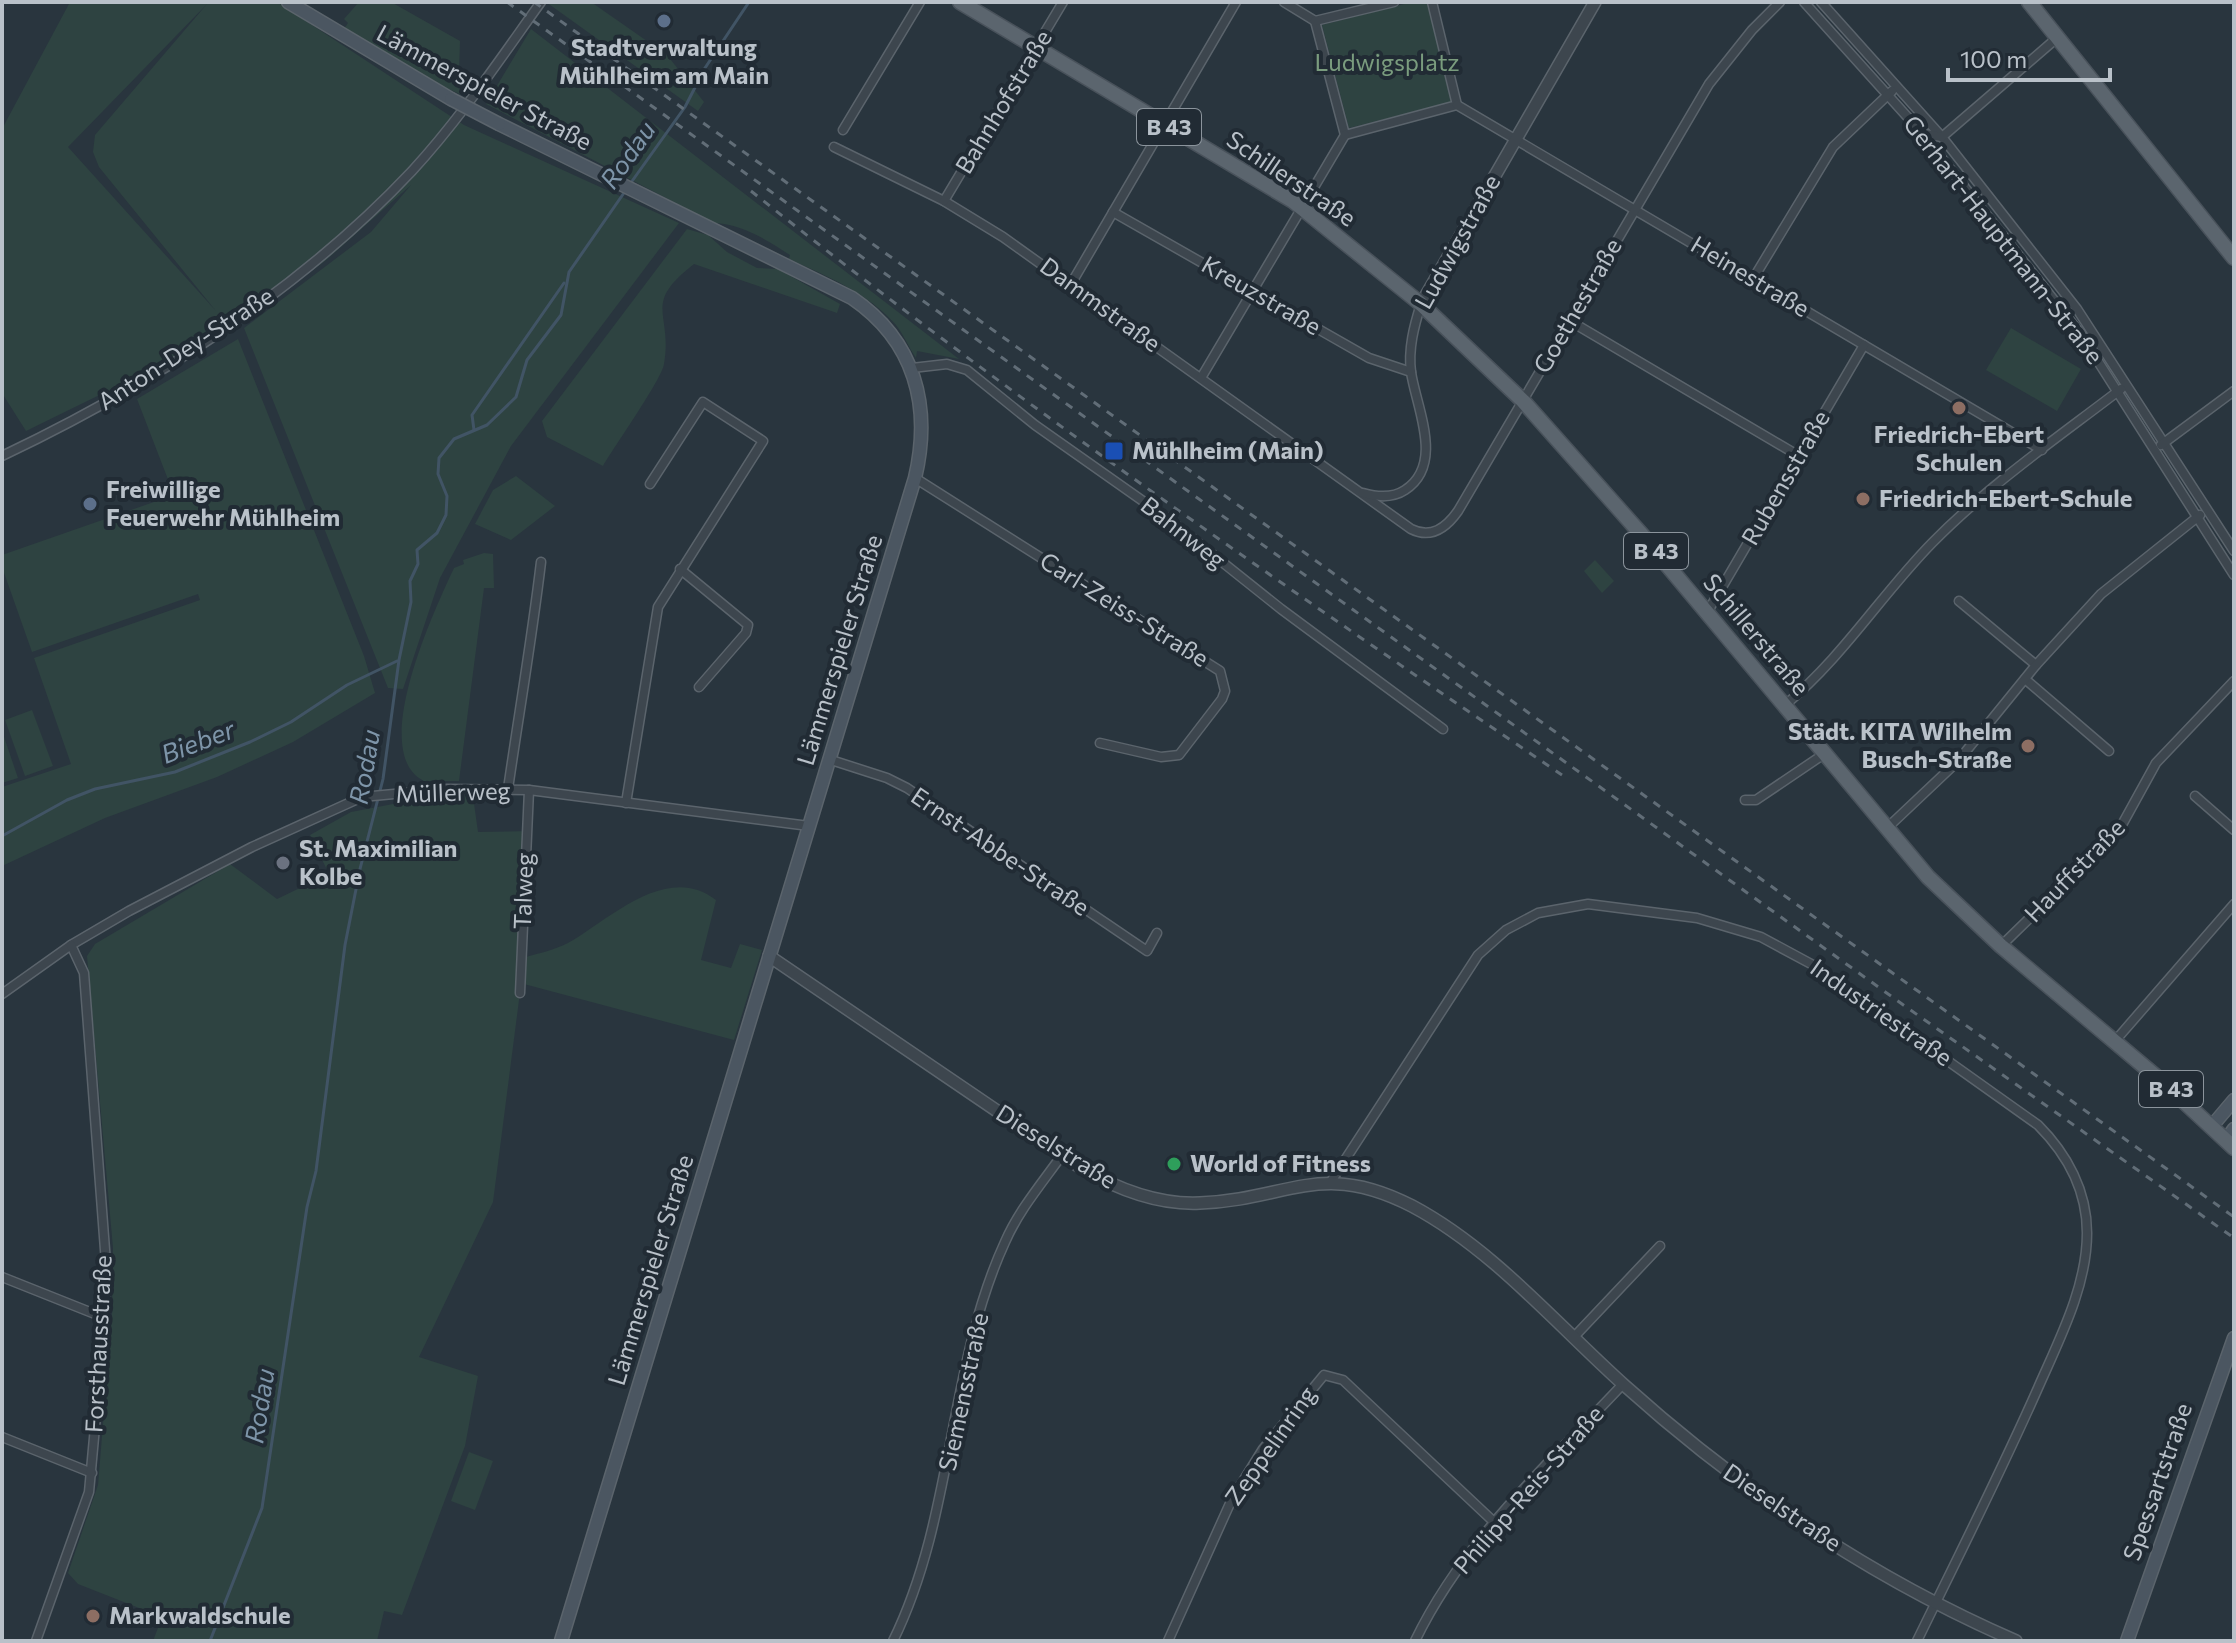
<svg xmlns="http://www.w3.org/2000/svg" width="2236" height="1643" font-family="Commissioner,sans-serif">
<rect width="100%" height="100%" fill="#29353e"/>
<g fill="#2e4341" fill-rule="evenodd">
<path d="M 70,2 L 277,2 L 464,125 L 679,223 L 511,446 L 440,578 L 403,689 L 388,688 L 244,328 L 371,232 L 411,185 L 325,261 L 232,330 L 26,431 L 2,393 L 2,129 ZM 207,4 L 95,135 L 93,152 L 99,167 L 216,311 L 68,147 Z"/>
<polygon points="359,2 391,2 460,41 459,73 466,89 462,95 428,80 344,29 348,23 344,19"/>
<polygon points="546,2 591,2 667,55 704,102 698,111"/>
<polygon points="1412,2 1428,2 1452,102 1349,128 1322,25"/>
<path d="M 531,29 L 959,359 L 917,351 L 916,358 C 909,348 904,335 896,325 C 868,293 827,276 789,259 L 790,255 C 767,240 742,224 714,223 L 486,104 Z"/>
<path d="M 687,229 L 708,235 L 727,252 L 757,268 L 778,269 L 840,304 L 837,313 L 694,264 C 641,305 673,312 664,364 C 662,379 614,447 603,466 L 547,437 L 542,421 Z"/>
<polygon points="2011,328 2081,369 2057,411 1986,370"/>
<polygon points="238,339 364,656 375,693 293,742 217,777 105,818 2,866 2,787 71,764 34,658 200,600 198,594 32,652 2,567 2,555 174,495 137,399"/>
<polygon points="516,476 555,506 511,540 475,524 493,490"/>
<path d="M 484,553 L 493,554 L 494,588 L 484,588 L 459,781 L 424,781 C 367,753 435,609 454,568 L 464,564 L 463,560 Z"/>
<polygon points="1595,560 1614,581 1602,593 1584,571"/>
<polygon points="32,710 53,766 25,776 5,720"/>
<polygon points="2,731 18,778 2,783"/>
<path d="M 472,789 L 478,832 L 531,831 L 526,957 C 540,953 554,950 568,943 C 607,921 667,861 716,900 L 701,960 L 731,968 L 740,944 L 762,950 L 734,1040 L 524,984 L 523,969 L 493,1202 L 419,1357 L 478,1376 L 465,1446 L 402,1615 L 384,1611 L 377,1641 L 153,1641 L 162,1617 L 78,1584 L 68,1573 L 98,1485 L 112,1315 L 113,1248 L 87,956 L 95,944 L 230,864 L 277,899 L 329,874 L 310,835 L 351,812 Z"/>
<polygon points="469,1452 493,1461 475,1510 451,1501"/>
</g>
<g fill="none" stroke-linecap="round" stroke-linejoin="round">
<g stroke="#415465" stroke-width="3">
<polyline points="630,184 685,107 705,68 749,2"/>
<polyline points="474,430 472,415 564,283"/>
<polyline points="2,836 67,800 95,789 175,772 250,742 291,722 347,685 397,661"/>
<polyline points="210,1641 262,1508 307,1207 316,1171 345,945 360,869 383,779 399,660 411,602 410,581 418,564 417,550 437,533 446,515 447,496 438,474 439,458 454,439 487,425 516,397 527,360 561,315 569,272 626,190"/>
</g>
<defs>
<g id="minor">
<polyline points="1284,2 1315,21"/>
<polyline points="1804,2 1921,132 2080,333 2234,575"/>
<polyline points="1821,2 1942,137 2077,309 2234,551"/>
<polyline points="1315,21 1345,135 1457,105 1432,2"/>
<polyline points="1315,21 1394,2"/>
<polyline points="1457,105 2042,450"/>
<polyline points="843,130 920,2"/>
<polyline points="1925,134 1942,137 2058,37"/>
<path d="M 834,147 L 944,201 L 1003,237 L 1411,529 C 1431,539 1446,528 1458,511 L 1709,84 L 1752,30 L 1780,2"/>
<polyline points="944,201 1063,2"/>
<polyline points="1113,212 1369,358 1411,372"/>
<polyline points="1753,279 1833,147 1892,91"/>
<polyline points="1071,284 1236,2"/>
<polyline points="1570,321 1799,456"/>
<polyline points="912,368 947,364 967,370 1035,425 1167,518 1281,609 1443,729"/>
<polyline points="1201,378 1345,135"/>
<polyline points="2161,445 2234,391"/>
<path d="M 2,456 C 153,384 297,293 412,171 C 460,119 500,59 541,2"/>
<polyline points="915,478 1220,671 1225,691 1222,699 1179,755 1161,757 1100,743"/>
<path d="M 1363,493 C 1377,497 1393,498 1405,490 C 1445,464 1416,407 1411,372 C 1408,349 1414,326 1421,304"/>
<polyline points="680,569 748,625 746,633 699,687"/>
<polyline points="1959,601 2036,665"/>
<polyline points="1708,611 1864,345"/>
<polyline points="2025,679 2109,751"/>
<path d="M 1785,705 C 1843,657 1881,595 1932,543 C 1989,485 2057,438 2121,389"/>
<polyline points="828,759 887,778 907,788 1147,951 1157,933"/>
<path d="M 508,789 C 519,713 532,638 541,562"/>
<polyline points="2195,796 2234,830"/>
<polyline points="1745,800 1756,800 1824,754"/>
<polyline points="626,803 658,607 763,441 703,402 650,484"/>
<polyline points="1886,829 1958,761 2036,665 2101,594 2200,515"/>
<polyline points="2001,946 2118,832 2156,763 2234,681"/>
<polyline points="520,993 529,790"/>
<polyline points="2,994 71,945 129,911 252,847 362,797 447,789 529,790 809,826"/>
<polyline points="2115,1041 2234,904"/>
<path d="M 1330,1183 L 1478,955 L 1506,930 L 1538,913 L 1588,904 L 1697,918 L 1761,937 L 1813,965 L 2038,1125 C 2067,1154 2087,1191 2087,1233 C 2087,1287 2059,1340 2038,1388 C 2000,1474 1958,1557 1917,1641"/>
<polyline points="2,1277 105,1318"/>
<polyline points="1573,1338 1660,1246"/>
<polyline points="2,1437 92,1473"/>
<polyline points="36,1641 89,1492 105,1318 106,1263 84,973 71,945"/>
<path d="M 893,1641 C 955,1515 947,1368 1005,1242 C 1019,1210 1042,1183 1062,1155"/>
<polyline points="1168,1641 1232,1499 1263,1449 1324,1375 1343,1380 1494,1522"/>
<path d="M 1415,1641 C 1463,1541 1548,1464 1623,1384"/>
</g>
<g id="tertiary">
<polyline points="1421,304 1595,2"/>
<path d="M 769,956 L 1081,1168 C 1117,1189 1158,1205 1200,1203 C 1287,1200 1321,1159 1412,1206 C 1493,1249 1556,1324 1624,1385 C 1741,1490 1871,1578 2016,1641"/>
</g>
<g id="secondary">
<polyline points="288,2 451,99"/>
<path d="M 499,124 L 852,298 C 915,341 932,406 915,478 L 561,1641"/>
<polyline points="2212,1126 2234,1100"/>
<polyline points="2226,1140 2234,1129"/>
<polyline points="2127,1641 2234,1338"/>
</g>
<g id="primary">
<polyline points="960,2 1293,201 1421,304 1523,401 1642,535 1928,877 2001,946 2165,1084 2234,1148"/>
<polyline points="2029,2 2234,258"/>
</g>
</defs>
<use href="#minor" stroke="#5b646c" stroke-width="11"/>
<use href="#tertiary" stroke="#5b646c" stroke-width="14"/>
<use href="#secondary" stroke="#5b646c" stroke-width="15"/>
<use href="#primary" stroke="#49525b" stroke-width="17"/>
<use href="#minor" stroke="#3d464e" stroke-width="8"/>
<use href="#tertiary" stroke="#3d464e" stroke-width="11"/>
<use href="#secondary" stroke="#4b5661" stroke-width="12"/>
<use href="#primary" stroke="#5b656e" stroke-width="14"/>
<g stroke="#616d77" stroke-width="3" stroke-dasharray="8 8" stroke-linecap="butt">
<polyline points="507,2 1902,1004 2234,1238"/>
<polyline points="534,2 2234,1217"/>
<path d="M 751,191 C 1009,397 1289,590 1562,775"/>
</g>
<defs>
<polyline id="secondary-bridge" points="451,99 499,124"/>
</defs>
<use href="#secondary-bridge" stroke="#5b646c" stroke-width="15" stroke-linecap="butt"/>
<use href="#secondary-bridge" stroke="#4b5661" stroke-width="12"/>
</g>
<g fill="#5c6f8a" stroke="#212b34" stroke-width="3">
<circle cx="664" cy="21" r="8"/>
<circle cx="90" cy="504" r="8"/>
</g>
<g fill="#8d6e63" stroke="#212b34" stroke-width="3">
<circle cx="1959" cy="408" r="8"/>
<circle cx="1863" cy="499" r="8"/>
<circle cx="2028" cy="746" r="8"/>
<circle cx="93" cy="1616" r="8"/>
</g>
<rect fill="#1a4fb4" stroke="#212b34" stroke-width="3" x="1104" y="441" width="20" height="20" rx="4"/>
<circle fill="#6b7280" stroke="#212b34" stroke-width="3" cx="283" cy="863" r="8"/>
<circle fill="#2e9e5b" stroke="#212b34" stroke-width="3" cx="1174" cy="1164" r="8"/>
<g text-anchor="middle" stroke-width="8" stroke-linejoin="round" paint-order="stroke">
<g fill="#212b34" stroke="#8b949c" stroke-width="2">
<rect x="1137" y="109" width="64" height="36" rx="6"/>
<rect x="1624" y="533" width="64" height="36" rx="6"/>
<rect x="2139" y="1071" width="64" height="36" rx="6"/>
</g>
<g font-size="22" font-weight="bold" fill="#b9c1c9">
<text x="1169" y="135">B 43</text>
<text x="1656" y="559">B 43</text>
<text x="2171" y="1097">B 43</text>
</g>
<g font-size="24" font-weight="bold" fill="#b9c1c9" stroke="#212b34" text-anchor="start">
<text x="664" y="56" text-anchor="middle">Stadtverwaltung<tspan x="664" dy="28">Mühlheim am Main</tspan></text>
<text x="1959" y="443" text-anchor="middle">Friedrich-Ebert<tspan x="1959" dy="28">Schulen</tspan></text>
<text x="1132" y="459">Mühlheim (Main)</text>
<text x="106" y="498">Freiwillige<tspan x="106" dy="28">Feuerwehr Mühlheim</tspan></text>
<text x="1879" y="507">Friedrich-Ebert-Schule</text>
<text x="2012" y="740" text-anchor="end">Städt. KITA Wilhelm<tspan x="2012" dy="28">Busch-Straße</tspan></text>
<text x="299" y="857">St. Maximilian<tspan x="299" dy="28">Kolbe</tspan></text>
<text x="1190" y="1172">World of Fitness</text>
<text x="109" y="1624">Markwaldschule</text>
</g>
<g font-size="24" fill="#7a9c7e" stroke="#212b34">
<text x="1387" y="71">Ludwigsplatz</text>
</g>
<g font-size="24" fill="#b9c1c9" stroke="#212b34">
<text transform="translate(484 88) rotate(28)" y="8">Lämmerspieler Straße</text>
<text transform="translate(1004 102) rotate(-59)" y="8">Bahnhofstraße</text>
<text transform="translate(1291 179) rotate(34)" y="8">Schillerstraße</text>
<text transform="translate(2003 240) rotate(52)" y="8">Gerhart-Hauptmann-Straße</text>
<text transform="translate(1458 242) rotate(-61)" y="8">Ludwigstraße</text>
<text transform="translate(1750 277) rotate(31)" y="8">Heinestraße</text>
<text transform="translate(1261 296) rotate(30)" y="8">Kreuzstraße</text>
<text transform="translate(1100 305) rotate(36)" y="8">Dammstraße</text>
<text transform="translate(1578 306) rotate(-60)" y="8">Goethestraße</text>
<text transform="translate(186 349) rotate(-33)" y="8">Anton-Dey-Straße</text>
<text transform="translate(1786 478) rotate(-60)" y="8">Rubensstraße</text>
<text transform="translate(1183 533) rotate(38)" y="8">Bahnweg</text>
<text transform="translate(1124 610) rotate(32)" y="8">Carl-Zeiss-Straße</text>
<text transform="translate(1756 635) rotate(50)" y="8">Schillerstraße</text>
<text transform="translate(840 650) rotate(-73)" y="8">Lämmerspieler Straße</text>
<text transform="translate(453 793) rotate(-2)" y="8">Müllerweg</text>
<text transform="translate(1000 852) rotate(34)" y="8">Ernst-Abbe-Straße</text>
<text transform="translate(2075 871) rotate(-46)" y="8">Hauffstraße</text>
<text transform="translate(524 891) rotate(-88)" y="8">Talweg</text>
<text transform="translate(1881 1013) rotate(35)" y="8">Industriestraße</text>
<text transform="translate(1056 1147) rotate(32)" y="8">Dieselstraße</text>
<text transform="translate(651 1270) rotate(-73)" y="8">Lämmerspieler Straße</text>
<text transform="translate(99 1344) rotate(-87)" y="8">Forsthausstraße</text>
<text transform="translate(964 1392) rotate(-78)" y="8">Siemensstraße</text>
<text transform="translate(1271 1446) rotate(-55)" y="8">Zeppelinring</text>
<text transform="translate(2158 1482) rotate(-71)" y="8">Spessartstraße</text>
<text transform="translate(1529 1490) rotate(-49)" y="8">Philipp-Reis-Straße</text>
<text transform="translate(1782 1508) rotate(34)" y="8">Dieselstraße</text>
</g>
<g font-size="26" font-style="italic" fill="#7e95a9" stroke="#212b34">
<text transform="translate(628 155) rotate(-55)" y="9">Rodau</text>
<text transform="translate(198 742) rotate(-21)" y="9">Bieber</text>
<text transform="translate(365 767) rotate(-80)" y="9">Rodau</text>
<text transform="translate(260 1406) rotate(-81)" y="9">Rodau</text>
</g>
</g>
<rect width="2236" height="1643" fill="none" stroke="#b9c1c9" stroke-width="8"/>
<path d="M1948 68v12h162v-12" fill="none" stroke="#b9c1c9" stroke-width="4"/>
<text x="1960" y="68" font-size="24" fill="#b9c1c9" stroke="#212b34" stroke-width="6" paint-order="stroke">100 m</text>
</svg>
